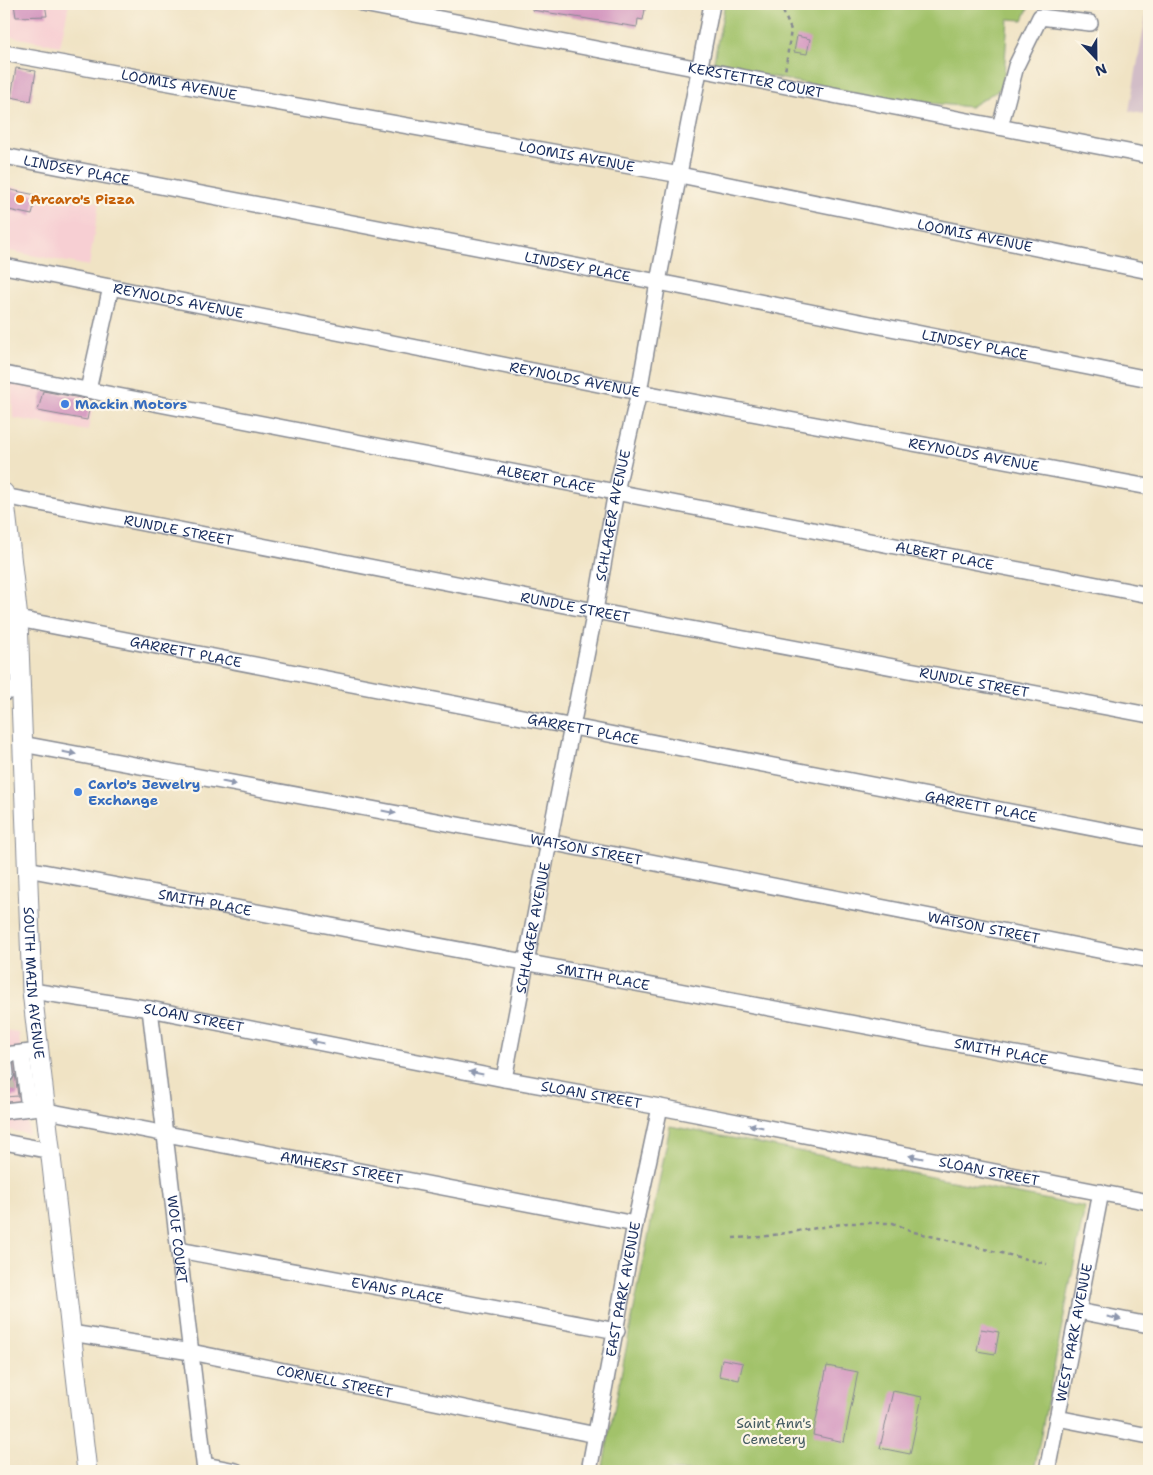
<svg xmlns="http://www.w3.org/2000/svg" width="1153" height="1475" font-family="'Shantell Sans',sans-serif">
<rect width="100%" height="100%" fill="#fcf5e5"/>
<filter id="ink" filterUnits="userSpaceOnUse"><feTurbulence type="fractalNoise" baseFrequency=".02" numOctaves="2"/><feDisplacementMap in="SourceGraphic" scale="10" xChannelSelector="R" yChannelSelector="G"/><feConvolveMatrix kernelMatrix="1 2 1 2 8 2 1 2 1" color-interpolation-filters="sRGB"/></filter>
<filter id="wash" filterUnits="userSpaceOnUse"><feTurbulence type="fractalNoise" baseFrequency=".0096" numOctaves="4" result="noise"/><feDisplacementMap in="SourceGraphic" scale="20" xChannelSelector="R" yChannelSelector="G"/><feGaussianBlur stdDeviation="1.12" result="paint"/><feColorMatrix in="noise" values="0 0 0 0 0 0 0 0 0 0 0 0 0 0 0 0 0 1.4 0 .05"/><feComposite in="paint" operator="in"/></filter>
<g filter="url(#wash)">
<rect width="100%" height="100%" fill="#f0e3c4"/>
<g fill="#f7cfd3">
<polygon points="4,4 69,4 60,46 4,35"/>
<polygon points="4,185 99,203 89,266 4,250"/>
<polygon points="11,380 95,395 88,431 13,418"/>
<polygon points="4,1031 19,1033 29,1134 4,1129"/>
</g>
<polygon fill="#d2bdc7" points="1148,4 1149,4 1149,115 1129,111"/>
<g fill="#a2c26b" stroke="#5e7864">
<polygon points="725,4 1030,4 1023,20 1008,19 1004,75 1000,89 970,107 877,98 713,65"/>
<polygon points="670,1126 1085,1207 1034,1471 602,1471"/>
</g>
<g id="blocks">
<g fill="#d293be">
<polygon points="14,4 45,4 47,16 16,17"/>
<polygon points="532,4 646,4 643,20 638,19 637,27 532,10"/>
<polygon points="797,36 810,39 807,54 794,52"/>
<polygon points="16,68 36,71 31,101 11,97"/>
<polygon points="6,189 36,195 32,215 4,209"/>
<polygon points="43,391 91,400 87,420 38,411"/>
<polygon points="15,1074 18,1096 4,1097 4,1083 12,1081"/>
<polygon points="981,1329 999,1332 995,1354 977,1351"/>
<polygon points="722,1359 743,1363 739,1380 719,1376"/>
<polygon points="827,1366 858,1372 844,1442 813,1435"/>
<polygon points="893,1391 922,1397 910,1454 880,1448"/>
</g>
</g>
</g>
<g filter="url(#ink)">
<use href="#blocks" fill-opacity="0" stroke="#868991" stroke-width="1"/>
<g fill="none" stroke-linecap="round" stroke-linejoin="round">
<polyline stroke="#c5bfb0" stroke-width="15" stroke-dasharray="15 8" stroke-linecap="butt" points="6,1074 8,1097"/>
<defs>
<g id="minor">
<path id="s1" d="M 363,4 L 1149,156"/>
<path id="s2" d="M 4,53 L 680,175 L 1149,271"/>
<polyline points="1000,127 1016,66 1040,17 1090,23"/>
<path id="s3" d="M 4,156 L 658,282 L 1149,379"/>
<path id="s4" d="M 4,266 L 639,392 L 1149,487"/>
<path id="s5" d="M 4,374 L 1149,595"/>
<polyline points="88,390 111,287"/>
<path id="s6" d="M 4,496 L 595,611 L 1149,715"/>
<path id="s7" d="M 18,619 L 1149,839"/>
<polyline points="4,693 19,687"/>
<path id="s8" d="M 22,744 L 549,842 L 1149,960"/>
<path id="s9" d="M 27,869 L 1149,1079"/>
<path id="s10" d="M 32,991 L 150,1009 L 504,1079 L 660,1107 L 1149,1202"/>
<path id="s11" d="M 150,1009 L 205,1471"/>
<polyline points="22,1053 29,1108"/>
<polyline points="4,1055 31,1052"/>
<polyline points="4,1055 6,1074"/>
<path id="s12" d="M 504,1079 L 549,842 L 595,611 L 616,491 L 639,392 L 658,282 L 712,4"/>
<polyline points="4,1111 40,1107"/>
<path id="s13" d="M 47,1111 L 635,1224"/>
<polyline points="4,1142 51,1151"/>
<path id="s14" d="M 179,1250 L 617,1331"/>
<polyline points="1078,1311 1149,1325"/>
<path id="s15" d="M 71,1333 L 191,1352 L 596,1435"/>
<polyline points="1057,1418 1149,1436"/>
<polyline points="205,1465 236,1471"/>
<path id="s16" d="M 589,1471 L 635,1224 L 660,1107"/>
<path id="s17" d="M 1047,1471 L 1101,1192"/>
</g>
<g id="major">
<path id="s18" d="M 4,493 L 18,619 L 32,991 L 87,1471"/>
</g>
</defs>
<use href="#minor" stroke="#868991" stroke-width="18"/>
<use href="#major" stroke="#868991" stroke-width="21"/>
<g stroke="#868991" stroke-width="2.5" stroke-dasharray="4 4" stroke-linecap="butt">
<polyline points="780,4 791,30 785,72"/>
<polyline points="733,1238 761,1237 847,1223 893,1223 914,1232 1047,1264"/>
</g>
<use href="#minor" stroke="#fff" stroke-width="15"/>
<use href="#major" stroke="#fff" stroke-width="19"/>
</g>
<defs><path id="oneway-solid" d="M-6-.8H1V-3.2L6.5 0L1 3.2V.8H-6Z" transform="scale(1.25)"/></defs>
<g fill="#8d97ae">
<use href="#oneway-solid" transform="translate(69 753) rotate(11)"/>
<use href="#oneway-solid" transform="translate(229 783) rotate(11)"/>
<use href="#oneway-solid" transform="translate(389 812) rotate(11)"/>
<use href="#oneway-solid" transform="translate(317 1042) rotate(-169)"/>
<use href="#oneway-solid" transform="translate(476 1073) rotate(-169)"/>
<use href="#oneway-solid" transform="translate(756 1126) rotate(-169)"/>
<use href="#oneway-solid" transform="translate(916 1157) rotate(-169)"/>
<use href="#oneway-solid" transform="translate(1114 1318) rotate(11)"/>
</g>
</g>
<circle fill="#e8710a" stroke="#fcf5e5" stroke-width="2" cx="20" cy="199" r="5"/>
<g fill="#3f7fe0" stroke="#fcf5e5" stroke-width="2">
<circle cx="65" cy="404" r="5"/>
<circle cx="78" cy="792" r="5"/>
</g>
<g text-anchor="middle" stroke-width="4.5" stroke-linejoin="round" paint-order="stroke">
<g font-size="14" fill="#1b2f5e" stroke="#fcf5e5">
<text dy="5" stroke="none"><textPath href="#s1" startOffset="400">KERSTETTER COURT</textPath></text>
<text dy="5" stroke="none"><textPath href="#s2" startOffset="178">LOOMIS AVENUE</textPath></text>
<text dy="5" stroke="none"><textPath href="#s2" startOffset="582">LOOMIS AVENUE</textPath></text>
<text dy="5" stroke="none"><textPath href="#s3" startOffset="74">LINDSEY PLACE</textPath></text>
<text dy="5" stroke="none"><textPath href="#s2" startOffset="988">LOOMIS AVENUE</textPath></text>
<text dy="5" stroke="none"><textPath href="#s3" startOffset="584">LINDSEY PLACE</textPath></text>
<text dy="5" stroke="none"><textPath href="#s4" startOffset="178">REYNOLDS AVENUE</textPath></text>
<text dy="5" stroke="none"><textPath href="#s3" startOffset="989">LINDSEY PLACE</textPath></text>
<text dy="5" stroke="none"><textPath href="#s4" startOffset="582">REYNOLDS AVENUE</textPath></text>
<text dy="5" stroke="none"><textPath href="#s4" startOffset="988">REYNOLDS AVENUE</textPath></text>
<text dy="5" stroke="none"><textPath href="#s5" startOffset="552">ALBERT PLACE</textPath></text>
<text dy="5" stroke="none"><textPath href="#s12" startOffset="574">SCHLAGER AVENUE</textPath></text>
<text dy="5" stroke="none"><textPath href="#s6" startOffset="178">RUNDLE STREET</textPath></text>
<text dy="5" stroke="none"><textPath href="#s5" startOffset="958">ALBERT PLACE</textPath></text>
<text dy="5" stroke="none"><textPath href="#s6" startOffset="582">RUNDLE STREET</textPath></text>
<text dy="5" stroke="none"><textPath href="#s7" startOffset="171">GARRETT PLACE</textPath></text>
<text dy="5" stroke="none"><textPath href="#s6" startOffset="988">RUNDLE STREET</textPath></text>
<text dy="5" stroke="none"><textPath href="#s7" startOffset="576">GARRETT PLACE</textPath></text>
<text dy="5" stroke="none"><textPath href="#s7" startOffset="981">GARRETT PLACE</textPath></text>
<text dy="5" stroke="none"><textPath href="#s8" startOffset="574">WATSON STREET</textPath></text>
<text dy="5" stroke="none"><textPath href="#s9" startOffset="181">SMITH PLACE</textPath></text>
<text dy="5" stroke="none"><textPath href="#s12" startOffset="154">SCHLAGER AVENUE</textPath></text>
<text dy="5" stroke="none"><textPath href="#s8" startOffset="979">WATSON STREET</textPath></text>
<text dy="5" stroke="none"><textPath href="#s9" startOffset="586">SMITH PLACE</textPath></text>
<text dy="5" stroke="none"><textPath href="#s18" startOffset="491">SOUTH MAIN AVENUE</textPath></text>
<text dy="5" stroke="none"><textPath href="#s10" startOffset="164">SLOAN STREET</textPath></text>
<text dy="5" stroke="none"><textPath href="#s9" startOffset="991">SMITH PLACE</textPath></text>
<text dy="5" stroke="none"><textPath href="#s10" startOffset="569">SLOAN STREET</textPath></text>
<text dy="5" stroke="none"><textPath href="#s13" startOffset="300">AMHERST STREET</textPath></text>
<text dy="5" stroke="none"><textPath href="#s10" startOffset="974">SLOAN STREET</textPath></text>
<text dy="5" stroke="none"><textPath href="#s11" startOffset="232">WOLF COURT</textPath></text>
<text dy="5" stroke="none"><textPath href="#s16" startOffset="185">EAST PARK AVENUE</textPath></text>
<text dy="5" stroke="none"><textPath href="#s14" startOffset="222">EVANS PLACE</textPath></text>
<text dy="5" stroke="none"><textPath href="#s17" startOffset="141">WEST PARK AVENUE</textPath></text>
<text dy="5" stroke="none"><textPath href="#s15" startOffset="268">CORNELL STREET</textPath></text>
</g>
<g font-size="14" font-weight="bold" fill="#c56008" stroke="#fcf5e5" text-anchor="start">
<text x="30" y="204">Arcaro's Pizza</text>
</g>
<g font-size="14" font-weight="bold" fill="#366cbe" stroke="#fcf5e5" text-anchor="start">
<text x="75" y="409">Mackin Motors</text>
<text x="88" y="789">Carlo's Jewelry<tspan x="88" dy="16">Exchange</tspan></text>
</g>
<g font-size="14" fill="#445b62" stroke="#fcf5e5">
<text x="774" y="1428">Saint Ann's<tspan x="774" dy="16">Cemetery</tspan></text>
</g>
</g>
<rect width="1153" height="1475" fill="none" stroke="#fcf5e5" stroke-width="20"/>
<g transform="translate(1096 58) rotate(158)" stroke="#fcf5e5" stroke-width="4" paint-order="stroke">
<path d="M0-4L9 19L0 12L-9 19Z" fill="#1b2f5e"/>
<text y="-8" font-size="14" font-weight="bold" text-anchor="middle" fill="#1b2f5e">N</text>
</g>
</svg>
